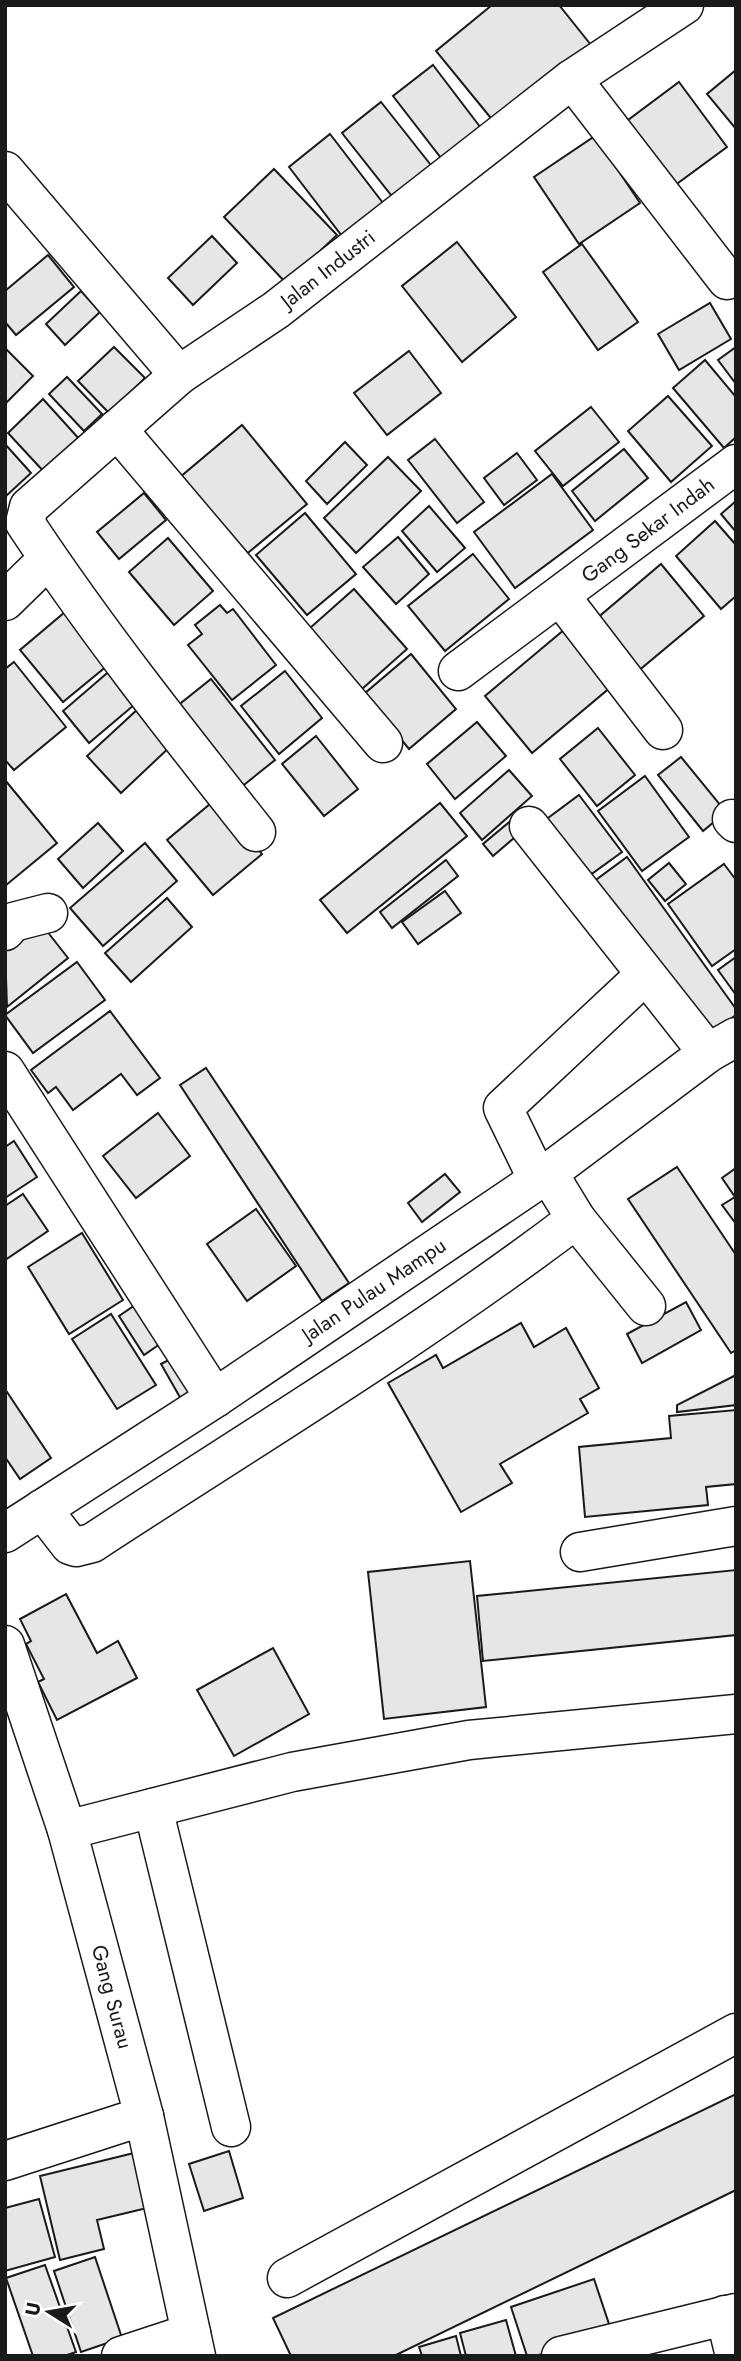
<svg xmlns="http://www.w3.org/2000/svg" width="741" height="2361" font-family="Jost,sans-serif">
<rect width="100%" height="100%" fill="#fff"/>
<g fill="#e6e6e6" stroke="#1a1a1a" stroke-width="2">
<polygon points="492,5 559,5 595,50 499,128 436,51"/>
<polygon points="433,65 487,136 448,167 393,96"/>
<polygon points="736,70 736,129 707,94"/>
<polygon points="679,82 727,147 663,194 616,129"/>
<polygon points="381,102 434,169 395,200 342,133"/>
<polygon points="330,134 383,203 342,236 289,167"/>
<polygon points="595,136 640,203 579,244 534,177"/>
<polygon points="274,169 337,235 286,283 224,217"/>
<polygon points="212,236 237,263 193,305 168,278"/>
<polygon points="457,242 516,317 462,362 402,286"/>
<polygon points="582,244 638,322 598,350 543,272"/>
<polygon points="48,255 74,287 16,335 5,322 5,291"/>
<polygon points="81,291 100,312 65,345 46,324"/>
<polygon points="710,303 731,339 679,370 658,334"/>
<polygon points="114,347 145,378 109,413 78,381"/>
<polygon points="736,347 736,384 718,360"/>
<polygon points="6,349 33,376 5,404 5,349"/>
<polygon points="409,351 441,393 387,435 354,393"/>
<polygon points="705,360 736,397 736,437 724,448 673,388"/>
<polygon points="67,377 102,414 84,431 49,394"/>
<polygon points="668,396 712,446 671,482 628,431"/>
<polygon points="43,399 81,441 46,474 8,433"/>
<polygon points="591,407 619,442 563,486 535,451"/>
<polygon points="242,425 307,504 243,557 179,478"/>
<polygon points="435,439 484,502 457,523 408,460"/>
<polygon points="345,442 367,465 327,504 306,481"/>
<polygon points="5,444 31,473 5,497"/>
<polygon points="624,449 648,478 595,521 572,491"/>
<polygon points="517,453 537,480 504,505 484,478"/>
<polygon points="388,457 421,491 356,553 324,518"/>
<polygon points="552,474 593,530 515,588 474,532"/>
<polygon points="144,493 166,520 119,559 97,532"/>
<polygon points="736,501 736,532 721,514"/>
<polygon points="429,506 465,548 437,572 402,531"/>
<polygon points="305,513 356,574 307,615 256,555"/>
<polygon points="715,521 736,545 736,596 721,609 676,556"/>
<polygon points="398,537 429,574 396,604 363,567"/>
<polygon points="168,538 213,591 174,625 129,572"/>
<polygon points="473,554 509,599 445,651 408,606"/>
<polygon points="661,564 704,616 637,672 595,620"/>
<polygon points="354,589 407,649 362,689 310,628"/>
<polygon points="220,605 227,613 233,609 276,665 232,700 188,645 202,634 195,625"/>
<polygon points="65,612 108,665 63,702 20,650"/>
<polygon points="571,624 618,681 532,753 485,696"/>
<polygon points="411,654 456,709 409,749 364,694"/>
<polygon points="14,662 66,727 14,770 5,760 5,669"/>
<polygon points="113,668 140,700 89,743 63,711"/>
<polygon points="285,671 322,718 279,754 241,706"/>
<polygon points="211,679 275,760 230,796 166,715"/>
<polygon points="139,708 173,744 121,793 87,756"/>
<polygon points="477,722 506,756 455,799 427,764"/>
<polygon points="598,728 635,775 597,806 560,759"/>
<polygon points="316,736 358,789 324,816 282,764"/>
<polygon points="681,757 726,812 703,831 658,775"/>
<polygon points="509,770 532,796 482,840 460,813"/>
<polygon points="645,776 689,837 642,871 598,811"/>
<polygon points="5,780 57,843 5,886"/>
<polygon points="579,795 622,852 586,878 544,821"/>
<polygon points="216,799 262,854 213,895 167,840"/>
<polygon points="440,803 467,836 347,933 320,900"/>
<polygon points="526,808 535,820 493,856 483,844"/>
<polygon points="98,823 123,851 83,888 58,859"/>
<polygon points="145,843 177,881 103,946 70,908"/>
<polygon points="627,857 736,1009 736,1015 701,1040 589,885"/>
<polygon points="446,860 458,876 392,928 380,912"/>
<polygon points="669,863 686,884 665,901 648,880"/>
<polygon points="724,864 736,880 736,949 712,966 668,904"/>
<polygon points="445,891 461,913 418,944 402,922"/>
<polygon points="167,898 192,927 131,982 105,953"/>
<polygon points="39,921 68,958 7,1007 5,948"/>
<polygon points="736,957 736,995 718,970"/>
<polygon points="77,962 105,1000 33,1053 5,1015"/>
<polygon points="110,1011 160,1078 137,1095 121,1074 73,1110 56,1087 48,1093 31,1070"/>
<polygon points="206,1068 349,1283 322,1301 180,1085"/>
<polygon points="158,1113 190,1156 136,1198 103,1156"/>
<polygon points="14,1141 37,1177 5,1198 5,1147"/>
<polygon points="677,1167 736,1255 736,1350 731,1353 628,1199"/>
<polygon points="736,1168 736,1224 722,1205 735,1197 722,1178"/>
<polygon points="445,1174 460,1192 422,1222 408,1203"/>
<polygon points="23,1194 48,1231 5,1260 5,1206"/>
<polygon points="256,1209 296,1266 247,1301 207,1244"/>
<polygon points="82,1233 123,1300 69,1334 28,1267"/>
<polygon points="144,1299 170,1337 144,1355 119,1316"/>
<polygon points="686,1302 701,1330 642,1363 627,1334"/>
<polygon points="111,1314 156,1385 117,1409 72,1339"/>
<polygon points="521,1323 534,1347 566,1328 599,1388 580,1399 588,1413 500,1464 512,1483 461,1512 388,1383 436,1355 443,1368"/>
<polygon points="184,1352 203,1385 181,1399 161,1364"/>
<polygon points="736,1375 736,1405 677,1412 677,1405"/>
<polygon points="5,1389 51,1458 20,1479 5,1457"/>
<polygon points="736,1410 736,1484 706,1487 708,1505 585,1517 579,1447 671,1438 669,1416"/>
<polygon points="470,1561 486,1707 384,1719 368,1572"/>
<polygon points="736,1570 736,1635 483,1661 477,1596"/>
<polygon points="66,1594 97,1653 118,1641 137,1678 57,1720 38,1682 44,1679 26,1644 31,1641 20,1619"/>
<polygon points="273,1648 309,1714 234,1756 197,1690"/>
<polygon points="736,2094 736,2190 394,2356 291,2356 273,2318"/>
<polygon points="229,2151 243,2198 204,2211 189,2164"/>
<polygon points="134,2153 147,2208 97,2220 104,2249 60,2260 40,2176"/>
<polygon points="39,2199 55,2257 5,2271 5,2208"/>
<polygon points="95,2257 122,2338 81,2352 54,2271"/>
<polygon points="45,2265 76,2352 64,2356 33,2356 6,2278"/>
<polygon points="594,2279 611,2330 536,2356 527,2356 511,2307"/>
<polygon points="506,2320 516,2356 466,2356 460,2333"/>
<polygon points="456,2336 461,2356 422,2356 419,2347"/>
</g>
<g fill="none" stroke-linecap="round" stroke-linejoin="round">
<defs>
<g id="minor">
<polyline points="572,79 727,280"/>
<polyline points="5,171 179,375"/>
<polyline points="117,429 383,743"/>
<polyline points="561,597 663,730"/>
<polyline points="5,601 48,559"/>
<polyline points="458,671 736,464"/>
<polyline points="732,819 736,823"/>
<polyline points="529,826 708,1053"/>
<path d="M 256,832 C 176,731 96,630 25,523 L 29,507 L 179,375 L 276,310 L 572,79 L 684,5"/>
<polyline points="5,931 13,922 48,913"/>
<polyline points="5,1071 215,1398"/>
<polyline points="538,1180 503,1108 645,975"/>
<polyline points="576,1219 646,1306"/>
<path d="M 42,1509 L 70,1545 L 76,1547 L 92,1543 C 254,1437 422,1336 576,1219 L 548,1173"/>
<polyline points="5,1533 215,1398 548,1173 708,1053 736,1037"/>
<polyline points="580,1552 736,1526"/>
<polyline points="5,1645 67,1830 144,2116 196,2356"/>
<polyline points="153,1808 231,2127"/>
<polyline points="67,1830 292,1772 469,1740 736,1714"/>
<polyline points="5,2161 144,2116"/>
<polyline points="287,2278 736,2033"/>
<polyline points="725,2315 735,2356"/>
<polyline points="121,2356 191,2333"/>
<polyline points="561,2356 736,2313"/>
</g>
</defs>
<use href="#minor" stroke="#1a1a1a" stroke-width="41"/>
<use href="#minor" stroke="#fff" stroke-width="38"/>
</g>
<g text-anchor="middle" stroke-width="5" stroke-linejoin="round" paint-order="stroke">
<g font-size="21" fill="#1a1a1a" stroke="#fff">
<text transform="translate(328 269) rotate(-38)" y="7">Jalan Industri</text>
<text transform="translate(648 530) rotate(-37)" y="7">Gang Sekar Indah</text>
<text transform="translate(374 1290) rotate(-34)" y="7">Jalan Pulau Mampu</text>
<text transform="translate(112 1997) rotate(75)" y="7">Gang Surau</text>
</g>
</g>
<rect width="741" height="2361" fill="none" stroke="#1a1a1a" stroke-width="14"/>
<g transform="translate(49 2312) rotate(281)" stroke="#ffffff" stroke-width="5" paint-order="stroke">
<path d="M0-5L12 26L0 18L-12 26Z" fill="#1a1a1a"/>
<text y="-10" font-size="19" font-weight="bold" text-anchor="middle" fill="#1a1a1a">U</text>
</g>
</svg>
